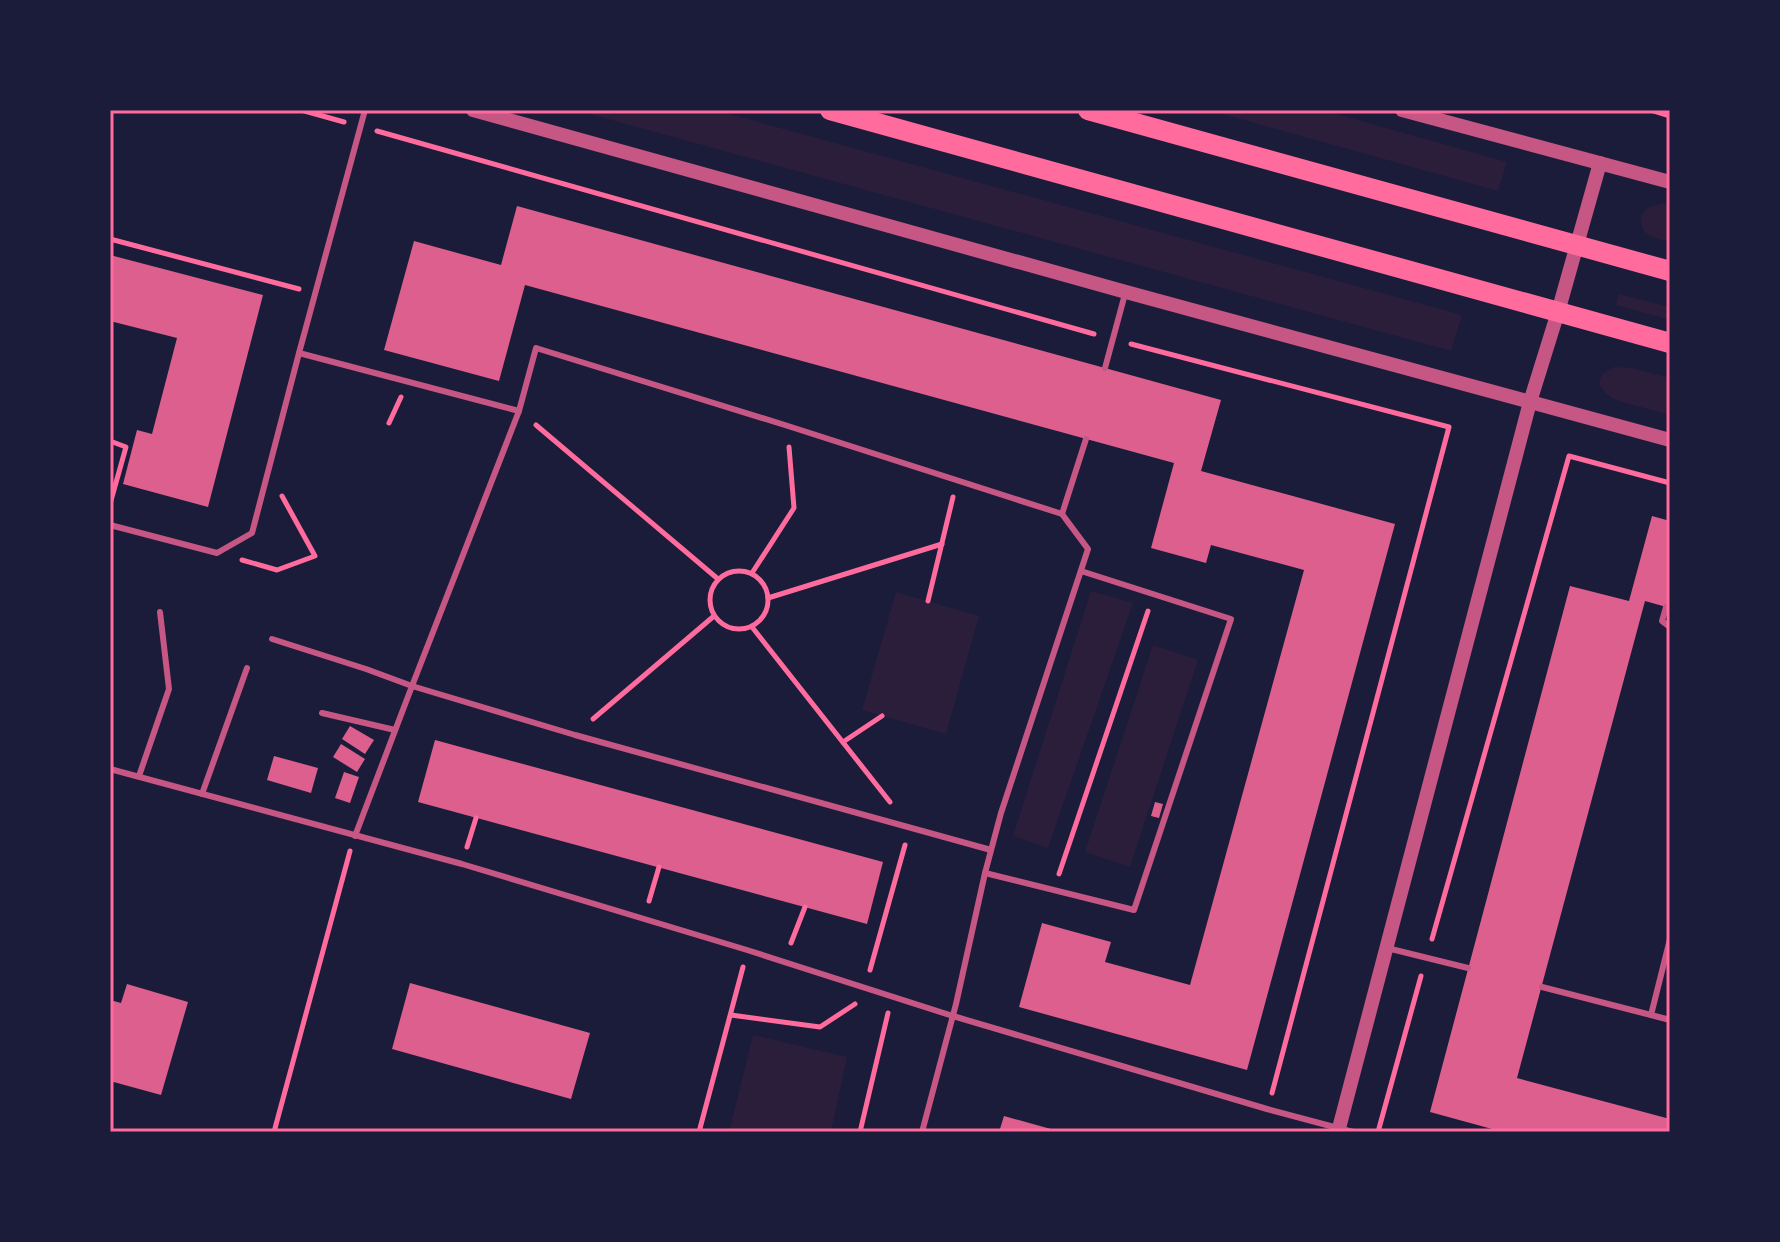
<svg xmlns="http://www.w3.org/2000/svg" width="1780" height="1242" font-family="Commissioner,sans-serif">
<rect width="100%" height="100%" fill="#1b1b3a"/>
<g fill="#2a1e3b">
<polygon points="575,110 715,110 1462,315 1451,351"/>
<polygon points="1208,110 1322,110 1507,162 1498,191"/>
<path d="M 1666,203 L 1670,204 L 1670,242 C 1662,240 1651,238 1645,232 C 1642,229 1641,223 1641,220 C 1642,206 1655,205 1666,203 Z"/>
<polygon points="1619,294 1670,307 1670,320 1616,305"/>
<polygon points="1614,367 1632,368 1670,378 1670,415 1618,401 1606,394 1599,384 1602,374"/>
<polygon points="1091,591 1133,603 1048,848 1013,836"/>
<polygon points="896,592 979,616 946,734 862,710"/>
<polygon points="1153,645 1198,660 1130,867 1085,852"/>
<polygon points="753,1035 847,1057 831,1132 729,1132"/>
</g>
<g fill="#dd5f8e">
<polygon points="517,206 1221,400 1201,471 1395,524 1247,1070 1019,1007 1042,923 1111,942 1105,962 1190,985 1304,570 1211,545 1206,563 1151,548 1174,463 525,285 499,381 384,350 414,241 501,265"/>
<polygon points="110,255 263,295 208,507 123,484 137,430 152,434 177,338 110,321"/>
<polygon points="1652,516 1670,521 1670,608 1645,601 1517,1078 1670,1119 1670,1132 1503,1132 1430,1112 1570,586 1629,601"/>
<polygon points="350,726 374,740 365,754 342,739"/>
<polygon points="435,740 883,862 867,924 418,802"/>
<polygon points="341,744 365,759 357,772 333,757"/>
<polygon points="274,756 318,768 311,793 267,780"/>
<polygon points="344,772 359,777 350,803 335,798"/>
<polygon points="1155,802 1163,804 1159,818 1151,816"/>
<polygon points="410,983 590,1033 571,1099 392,1049"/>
<polygon points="127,984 188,1002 161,1095 110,1081 110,1000 121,1003"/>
<polygon points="1004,1116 1058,1131 1058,1132 999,1132"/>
</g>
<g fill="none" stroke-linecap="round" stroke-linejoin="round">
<g stroke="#ff6b9d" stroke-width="5">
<polyline points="301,110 344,122"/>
<polyline points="1651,110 1670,116"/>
<polyline points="377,131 1094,334"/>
<polyline points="110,239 299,289"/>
<polyline points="1131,344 1449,427 1272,1093"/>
<polyline points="389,423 401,397"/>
<polyline points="536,425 718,579"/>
<polyline points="110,441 126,447 110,504"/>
<polyline points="242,560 277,570 315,556 282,496"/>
<circle cx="739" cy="600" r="29"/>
<polyline points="752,573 794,508 789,447"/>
<polyline points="768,598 942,544"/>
<polyline points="928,601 953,497"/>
<polyline points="752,627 890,802"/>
<polyline points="593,719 714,616"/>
<polyline points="843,742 882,716"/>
<polyline points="467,847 476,818"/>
<polyline points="1059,874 1148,611"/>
<polyline points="649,901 659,867"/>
<polyline points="1432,939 1569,456 1670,483"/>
<polyline points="791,943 805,907"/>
<polyline points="870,970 905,845"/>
<polyline points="731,1015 820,1027 855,1004"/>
<polyline points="274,1132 350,851"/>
<polyline points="699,1132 743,967"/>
<polyline points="860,1132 888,1013"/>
<polyline points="1378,1132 1421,976"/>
</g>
<g stroke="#c65784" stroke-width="6">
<polyline points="365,110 299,353 519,411 536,348 788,426 1062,514"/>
<polyline points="1105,368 1125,294"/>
<polyline points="110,525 217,553 252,533 299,353"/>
<polyline points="1666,607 1662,621 1670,627"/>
<polyline points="272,639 366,669 412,686 519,411"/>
<polyline points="322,713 395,730"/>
<polyline points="110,769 462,864 747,950 953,1016 1267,1109 1353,1132"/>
<polyline points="139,776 169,689 160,612"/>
<polyline points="202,794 247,668"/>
<polyline points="355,836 412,686 575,735 991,850"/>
<polyline points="985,873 1134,910 1231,619 1081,571"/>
<polyline points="1670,939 1651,1015 1670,1020"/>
<polyline points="1387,948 1468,968"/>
<polyline points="1542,987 1651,1015"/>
<polyline points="922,1132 956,1004 985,873 1001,813 1088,549 1062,514 1086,439"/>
</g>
<g stroke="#c65784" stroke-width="14">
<polyline points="473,110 1126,292 1670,440"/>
<polyline points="1402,110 1670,182"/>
<polyline points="1338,1132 1530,402 1558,312 1600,163"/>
</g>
<g stroke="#ff6b9d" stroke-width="20">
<polyline points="830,110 1670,343"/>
<polyline points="1088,110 1670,271"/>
</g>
</g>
<rect width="1780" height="1242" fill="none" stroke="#1b1b3a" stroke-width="224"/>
<rect x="112" y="112" width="1556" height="1018" fill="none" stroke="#ff6b9d" stroke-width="3"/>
</svg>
